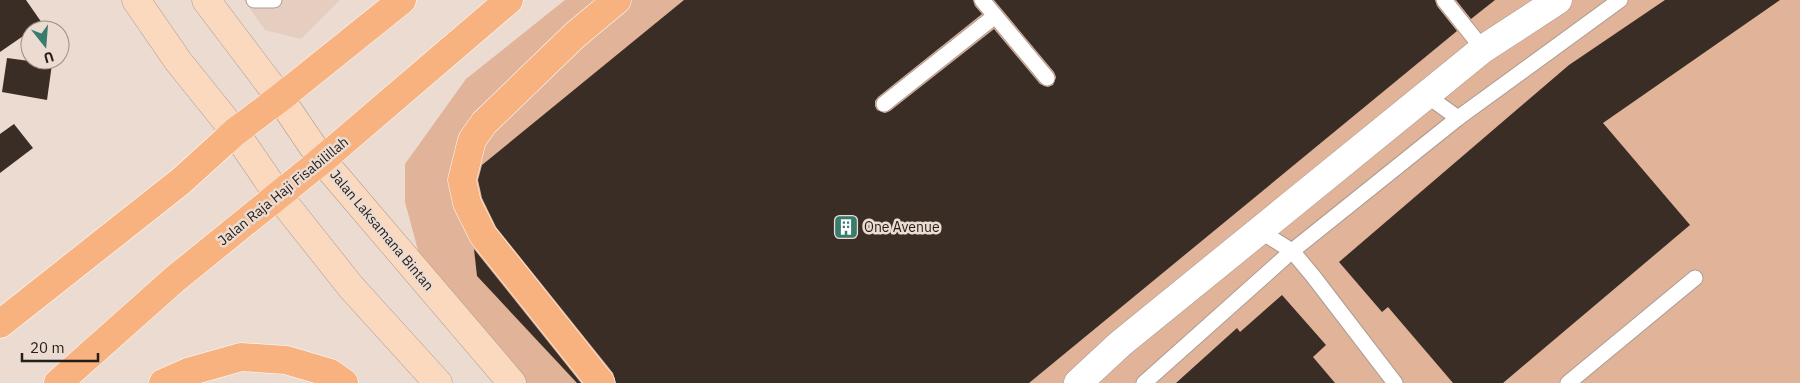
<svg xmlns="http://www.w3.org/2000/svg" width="1800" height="383" font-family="'IBM Plex Sans',sans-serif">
<rect width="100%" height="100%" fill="#ecdbd1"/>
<polygon fill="#e5cdbf" points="244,0 340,0 301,39 265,30"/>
<polygon fill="#e1b398" points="565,0 1800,0 1800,383 502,383 433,306 405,202 405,164 466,79"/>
<g fill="#3a2d25">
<polygon points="0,0 26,0 42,23 0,52"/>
<polygon points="684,0 973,0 975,6 982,14 878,97 875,101 875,106 877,110 885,113 890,111 994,29 1040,84 1048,87 1053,85 1056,77 1054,72 994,0 1435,0 1437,6 1457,31 1029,383 616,383 613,373 496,227 482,198 478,180 482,165"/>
<polygon points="1456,0 1495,0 1471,19"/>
<polygon points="1665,0 1780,0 1603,123 1690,225 1503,383 1453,383 1388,307 1382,312 1339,262 1569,65"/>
<polygon points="7,58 52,64 47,100 2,92"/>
<polygon points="14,124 33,148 0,173 0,134"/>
<polygon points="474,249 581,383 577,383 477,276"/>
<polygon points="1282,295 1326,345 1313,357 1335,383 1176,383 1237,328 1240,332"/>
</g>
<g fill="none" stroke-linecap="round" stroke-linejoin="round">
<defs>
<g id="lane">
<polyline points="254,0 274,0"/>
<polyline points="982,0 1047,78"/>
<polyline points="1444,0 1483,49"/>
<polyline points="1426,95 1458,118"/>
<polyline points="884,104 995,16"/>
<polyline points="1260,231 1292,251 1313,276 1395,383"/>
<polyline points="1144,383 1292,251 1458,118 1620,0"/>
<polyline points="1568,383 1695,278"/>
</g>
<polyline id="street" points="1078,383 1120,344 1483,49 1558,0"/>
<g id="secondary">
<polyline points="136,0 178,61 235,132 278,195 351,287 438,383"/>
<polyline points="206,0 280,98 322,160 512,383"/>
</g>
<g id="primary">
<polyline points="0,324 181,181 235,132 280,98 402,0"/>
<polyline points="58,383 176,278 322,160 509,0"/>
<polyline points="163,383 188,372 241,357 286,360 330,373 344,383"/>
<polyline points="601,383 483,235 467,203 462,180 472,140 484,123 575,35 617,0"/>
</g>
</defs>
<use href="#lane" stroke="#ac9c93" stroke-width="17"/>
<use href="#street" stroke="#ac9c93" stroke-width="29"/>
<use href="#secondary" stroke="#ac9c93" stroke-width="29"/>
<use href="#primary" stroke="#fff" stroke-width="29"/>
<use href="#lane" stroke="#fff" stroke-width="15"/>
<use href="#street" stroke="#fff" stroke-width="28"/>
<use href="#secondary" stroke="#fbd9bf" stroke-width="28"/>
<use href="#primary" stroke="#f7b27f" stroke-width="28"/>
</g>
<defs>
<symbol id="building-square" viewBox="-11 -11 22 22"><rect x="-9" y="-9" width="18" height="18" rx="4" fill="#397c6d" stroke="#ecdbd1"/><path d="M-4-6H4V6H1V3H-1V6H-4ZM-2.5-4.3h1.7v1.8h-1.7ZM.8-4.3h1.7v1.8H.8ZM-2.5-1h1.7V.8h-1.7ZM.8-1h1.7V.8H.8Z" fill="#fff"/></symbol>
</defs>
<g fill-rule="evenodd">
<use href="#building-square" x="832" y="213" width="28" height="28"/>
</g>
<g text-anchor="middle" stroke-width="5" stroke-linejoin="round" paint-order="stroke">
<g font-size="14" fill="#241e1a" stroke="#ecdbd1">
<text transform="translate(283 191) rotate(-39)" y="5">Jalan Raja Haji Fisabilillah</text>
<text transform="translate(382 230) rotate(50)" y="5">Jalan Laksamana Bintan</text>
</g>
<g font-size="14" fill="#241e1a" stroke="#ecdbd1" text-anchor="start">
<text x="864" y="232">One Avenue</text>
</g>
</g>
<g transform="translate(45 45) rotate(163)"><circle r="24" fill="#ecdbd1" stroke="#9c8f88"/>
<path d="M0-4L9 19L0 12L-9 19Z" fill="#397c6d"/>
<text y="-8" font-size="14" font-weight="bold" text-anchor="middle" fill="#241e1a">U</text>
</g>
<path d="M22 353v8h76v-8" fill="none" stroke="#241e1a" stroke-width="2.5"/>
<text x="30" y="353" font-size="15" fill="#241e1a" stroke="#ecdbd1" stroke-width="4" paint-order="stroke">20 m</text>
</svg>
